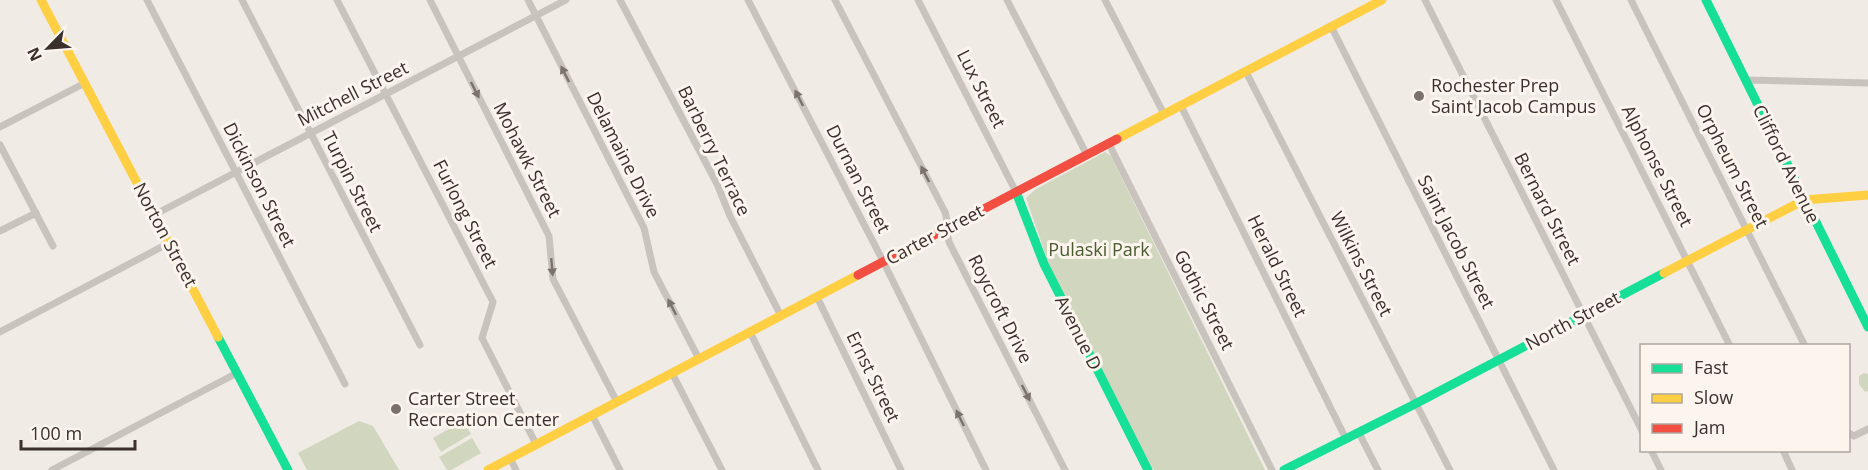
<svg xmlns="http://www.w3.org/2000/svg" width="1868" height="470" font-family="'Open Sans',sans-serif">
<rect width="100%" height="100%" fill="#f0ebe5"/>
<g fill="#d1d6bf">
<polygon points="1105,152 1111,156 1265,470 1154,470 1140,446 1051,270 1026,198 1036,189"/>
<polygon points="1864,373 1868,374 1868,391 1865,392 1859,384 1859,376"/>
<polygon points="359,421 373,426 399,470 307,470 298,453"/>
<polygon points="463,421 471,434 441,452 433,438"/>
<polygon points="472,438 481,453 451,470 447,470 439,457"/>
</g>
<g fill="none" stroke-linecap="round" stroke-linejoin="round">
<g stroke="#c9c3be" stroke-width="7">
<polyline points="147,0 345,384"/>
<polyline points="242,0 420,345"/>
<polyline points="337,0 493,302 482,338 536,444"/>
<polyline points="430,0 549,236 553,279 617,402"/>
<polyline points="528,0 644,228 654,272 699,359"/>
<polyline points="620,0 717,184 730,216 781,316"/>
<polyline points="748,0 883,261 986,470"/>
<path d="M 835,0 L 945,212 C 949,223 945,234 950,244 L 1065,470"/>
<polyline points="918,0 1016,192"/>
<polyline points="1007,0 1087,155"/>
<polyline points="1105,0 1164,114"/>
<polyline points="1425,0 1642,431"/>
<polyline points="1556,0 1730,346"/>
<polyline points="1631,0 1805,346"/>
<polyline points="1331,26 1554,470"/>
<polyline points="1246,72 1450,470"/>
<polyline points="1745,80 1868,83"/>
<polyline points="1181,106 1346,439"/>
<polyline points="0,127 85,83"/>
<polyline points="1109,144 1272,470"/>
<polyline points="0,145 53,246"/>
<polyline points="154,215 566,0"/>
<polyline points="0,231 36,213"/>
<polyline points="817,297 901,470"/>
<polyline points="0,332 169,243"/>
<polyline points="750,332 818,470"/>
<polyline points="672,373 722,470"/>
<polyline points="592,415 620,470"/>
<polyline points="1359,433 1378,470"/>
<polyline points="1848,433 1854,436 1868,429"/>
<polyline points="1651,450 1661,470"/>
<polyline points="1783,450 1792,470"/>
<polyline points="510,458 516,470"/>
<polyline points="52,470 237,373"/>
</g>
<g stroke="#16e098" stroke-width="9">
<polyline points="1706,0 1868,327"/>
<polyline points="1016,192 1044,264 1148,470"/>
<polyline points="218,337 288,470"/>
<polyline points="1284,470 1415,404 1664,273"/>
</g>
<g stroke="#ffcf43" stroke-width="9">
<polyline points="41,0 218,337"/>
<polyline points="1117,139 1382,0"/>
<polyline points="1664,273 1804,200 1868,195"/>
<polyline points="488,470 858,275"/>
</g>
<polyline stroke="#f24e42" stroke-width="9" points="858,275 1117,139"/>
</g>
<defs><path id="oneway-solid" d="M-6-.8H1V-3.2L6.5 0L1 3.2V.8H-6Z" transform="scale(1.5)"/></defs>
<g fill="#7b726d">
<use href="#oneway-solid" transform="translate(565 74) rotate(-117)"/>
<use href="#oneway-solid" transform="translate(475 90) rotate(63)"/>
<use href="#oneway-solid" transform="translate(799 98) rotate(-117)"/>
<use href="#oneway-solid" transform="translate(925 174) rotate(-117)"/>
<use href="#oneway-solid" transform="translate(552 267) rotate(85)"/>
<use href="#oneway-solid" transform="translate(672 307) rotate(-117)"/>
<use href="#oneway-solid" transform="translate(1026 393) rotate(63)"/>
<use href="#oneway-solid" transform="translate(960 418) rotate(-116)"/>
</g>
<g fill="#7a716c" stroke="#fbf5ee" stroke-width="2">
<circle cx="1419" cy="96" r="6"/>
<circle cx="396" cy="409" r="6"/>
</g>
<g text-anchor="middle" stroke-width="6" stroke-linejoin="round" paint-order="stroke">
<g font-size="18" fill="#3b302b" stroke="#fbf5ee" text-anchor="start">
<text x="1431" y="92">Rochester Prep<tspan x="1431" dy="21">Saint Jacob Campus</tspan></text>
<text x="408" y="405">Carter Street<tspan x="408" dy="21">Recreation Center</tspan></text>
</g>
<g font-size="18" fill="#3b302b" stroke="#fbf5ee">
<text transform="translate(981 89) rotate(63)" y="6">Lux Street</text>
<text transform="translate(353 94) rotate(-27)" y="6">Mitchell Street</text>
<text transform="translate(714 151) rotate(64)" y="6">Barberry Terrace</text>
<text transform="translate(623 155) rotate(63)" y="6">Delamaine Drive</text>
<text transform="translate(527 160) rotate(63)" y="6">Mohawk Street</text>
<text transform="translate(1786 164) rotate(64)" y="6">Clifford Avenue</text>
<text transform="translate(1657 166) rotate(63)" y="6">Alphonse Street</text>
<text transform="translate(1732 166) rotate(63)" y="6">Orpheum Street</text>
<text transform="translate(858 179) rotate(63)" y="6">Durnan Street</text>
<text transform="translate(352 182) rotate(63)" y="6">Turpin Street</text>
<text transform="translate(259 185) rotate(63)" y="6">Dickinson Street</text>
<text transform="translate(1547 209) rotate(63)" y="6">Bernard Street</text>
<text transform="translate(465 214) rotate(63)" y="6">Furlong Street</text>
<text transform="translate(165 235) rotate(62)" y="6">Norton Street</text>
<text transform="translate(935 235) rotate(-28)" y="6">Carter Street</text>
<text transform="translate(1456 242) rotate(63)" y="6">Saint Jacob Street</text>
<text transform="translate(1361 264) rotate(63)" y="6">Wilkins Street</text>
<text transform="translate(1277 266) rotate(64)" y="6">Herald Street</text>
<text transform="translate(1204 300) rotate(63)" y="6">Gothic Street</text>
<text transform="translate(1000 309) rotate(63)" y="6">Roycroft Drive</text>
<text transform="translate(1573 321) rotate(-28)" y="6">North Street</text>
<text transform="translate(1078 333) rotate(63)" y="6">Avenue D</text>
<text transform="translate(873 377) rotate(64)" y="6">Ernst Street</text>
</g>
<g font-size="18" fill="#4a5a2e" stroke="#fbf5ee">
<text x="1099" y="256">Pulaski Park</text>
</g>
</g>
<rect x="1640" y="344" width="210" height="108" fill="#fbf5ee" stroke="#aea6a0" stroke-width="1.5"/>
<rect x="1652" y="364" width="30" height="9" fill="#16e098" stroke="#aea6a0" stroke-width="1.5"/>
<text x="1694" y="374" font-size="18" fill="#3b302b">Fast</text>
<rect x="1652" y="394" width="30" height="9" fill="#ffcf43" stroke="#aea6a0" stroke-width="1.5"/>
<text x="1694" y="404" font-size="18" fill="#3b302b">Slow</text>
<rect x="1652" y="424" width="30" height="9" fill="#f24e42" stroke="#aea6a0" stroke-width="1.5"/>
<text x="1694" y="434" font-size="18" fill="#3b302b">Jam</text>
<g transform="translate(48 48) rotate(245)" stroke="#fbf5ee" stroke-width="4.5" paint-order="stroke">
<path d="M0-4.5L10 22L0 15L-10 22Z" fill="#3b302b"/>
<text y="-9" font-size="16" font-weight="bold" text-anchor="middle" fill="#3b302b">N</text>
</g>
<path d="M21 440v9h114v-9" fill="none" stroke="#3b302b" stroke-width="3"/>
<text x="30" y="440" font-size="18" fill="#3b302b" stroke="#fbf5ee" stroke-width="4.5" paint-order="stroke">100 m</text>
</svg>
